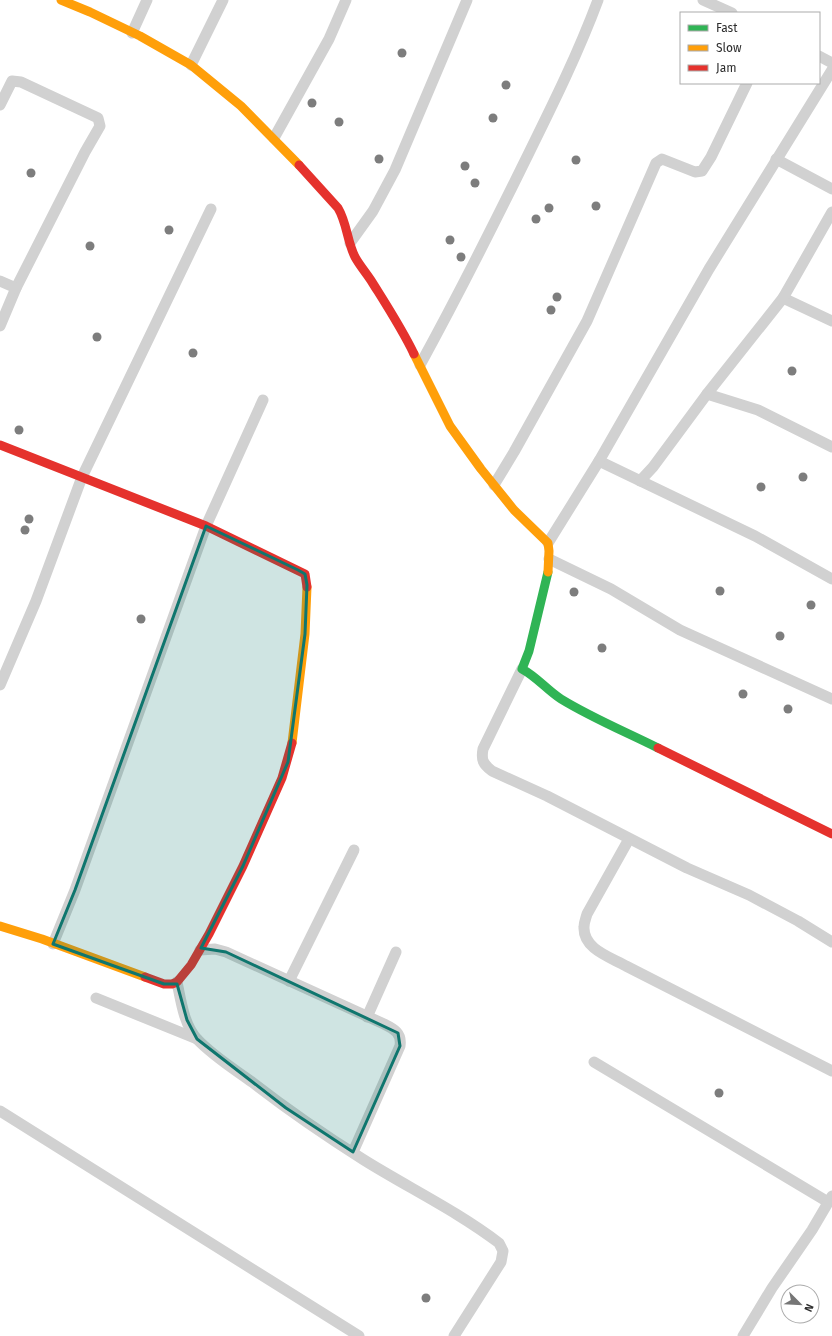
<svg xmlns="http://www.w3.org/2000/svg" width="832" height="1336" font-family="'Fira Sans',sans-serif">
<rect width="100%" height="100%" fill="#fff"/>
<g fill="#7d7d7d">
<circle cx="402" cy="53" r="4.5"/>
<circle cx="506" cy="85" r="4.5"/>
<circle cx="312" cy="103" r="4.5"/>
<circle cx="493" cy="118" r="4.5"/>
<circle cx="339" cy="122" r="4.5"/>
<circle cx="379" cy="159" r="4.5"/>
<circle cx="576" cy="160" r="4.5"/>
<circle cx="465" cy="166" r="4.5"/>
<circle cx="31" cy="173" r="4.5"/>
<circle cx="475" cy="183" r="4.5"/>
<circle cx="596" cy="206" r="4.5"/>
<circle cx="549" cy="208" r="4.5"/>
<circle cx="536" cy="219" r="4.5"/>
<circle cx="169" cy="230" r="4.5"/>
<circle cx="450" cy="240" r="4.5"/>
<circle cx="90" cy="246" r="4.5"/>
<circle cx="461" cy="257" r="4.5"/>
<circle cx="557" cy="297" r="4.5"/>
<circle cx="551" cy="310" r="4.5"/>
<circle cx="97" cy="337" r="4.5"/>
<circle cx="193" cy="353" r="4.5"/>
<circle cx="792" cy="371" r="4.5"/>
<circle cx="19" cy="430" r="4.5"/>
<circle cx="803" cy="477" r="4.5"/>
<circle cx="761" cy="487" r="4.5"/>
<circle cx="29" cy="519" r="4.5"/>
<circle cx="25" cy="530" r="4.5"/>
<circle cx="720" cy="591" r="4.5"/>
<circle cx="574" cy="592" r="4.5"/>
<circle cx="811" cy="605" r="4.5"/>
<circle cx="141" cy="619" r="4.5"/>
<circle cx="780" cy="636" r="4.5"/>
<circle cx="602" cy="648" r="4.5"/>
<circle cx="743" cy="694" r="4.5"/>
<circle cx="788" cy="709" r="4.5"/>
<circle cx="719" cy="1093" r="4.5"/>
<circle cx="426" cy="1298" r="4.5"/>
</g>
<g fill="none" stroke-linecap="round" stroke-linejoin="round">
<g stroke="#d1d1d1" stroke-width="11">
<polyline points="703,0 732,13"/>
<polyline points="132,33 147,0"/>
<polyline points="819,56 832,63"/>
<polyline points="191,65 223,0"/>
<polyline points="0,105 12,81 21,82 98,118 100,126 85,152 16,288 0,326"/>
<polyline points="274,138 329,39 346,0"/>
<polyline points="776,159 832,189"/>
<polyline points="350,243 373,211 395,170 467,0"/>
<polyline points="0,281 16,288"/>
<polyline points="783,298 832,321"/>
<path d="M 420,365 C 455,301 488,236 520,171 C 548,114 576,59 598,0"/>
<polyline points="707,394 783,298 832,212"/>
<polyline points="599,461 755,536 832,579"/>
<polyline points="640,481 653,467 707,394 758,410 832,447"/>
<polyline points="494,485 514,452 587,321 656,163 662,159 695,172 702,171 711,157 747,83"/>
<polyline points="548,543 599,461 709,269 832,70"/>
<polyline points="549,559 611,589 680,630 832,699"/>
<path d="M 522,669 L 483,749 C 481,760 483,764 492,771 L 547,796 L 687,868 L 749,895 L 798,921 L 832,942"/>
<polyline points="0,685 36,601 82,477 211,209"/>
<path d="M 629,839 L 587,914 C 586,918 584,922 584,927 C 583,949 610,957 626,966 L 832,1071"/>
<polyline points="53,944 75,890 206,526 263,400"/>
<path d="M 200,950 L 215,949 L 226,952 L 384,1024 C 394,1029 402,1033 400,1046 L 353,1152"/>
<polyline points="289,981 354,850"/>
<path d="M 177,982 C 181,1001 184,1025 197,1039 C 213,1056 234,1069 252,1082 C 288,1110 326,1136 364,1160 C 409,1188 457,1211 499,1243 L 503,1251 L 501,1262 L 454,1336"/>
<polyline points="96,998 197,1039"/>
<polyline points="367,1017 396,952"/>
<polyline points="594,1062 828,1202"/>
<polyline points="0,1111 359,1336"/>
<polyline points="743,1336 772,1288 812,1230 832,1196"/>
</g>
<path stroke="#30b455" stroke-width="9" d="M 548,572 L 529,651 L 522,669 C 537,677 547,690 561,699 C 592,718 626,732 658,748"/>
<g stroke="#ff9f0a" stroke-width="9">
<polyline points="61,0 90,12 140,36 191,65 241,106 299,165"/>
<polyline points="414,354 450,426 481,469 514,510 548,543 549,551 548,572"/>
<polyline points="292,743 305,634 307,587"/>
<polyline points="0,926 42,939 145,977"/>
</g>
<g stroke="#e5322d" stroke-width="9">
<path d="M 299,165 L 338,208 C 347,223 347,241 355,257 C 360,266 367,274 372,282 C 387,306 402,329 414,354"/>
<polyline points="0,445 206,526 305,574 307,587"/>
<polyline points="658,748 832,834"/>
<polyline points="145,977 164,984 172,984 177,982 191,965 209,934 243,866 282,778 292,743"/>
</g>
</g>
<path fill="#0f766e" fill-opacity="0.2" stroke="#0f766e" stroke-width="3" stroke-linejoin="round" d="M 206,526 L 298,570 L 305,574 L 307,585 L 305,634 L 288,762 L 243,866 L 201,948 L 226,952 L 398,1033 L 400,1046 L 353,1152 L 286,1108 L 197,1039 L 187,1020 L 177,984 L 164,984 L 53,944 L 75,890 Z"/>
<rect x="680" y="12" width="140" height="72" fill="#ffffff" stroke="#ababab"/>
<rect x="688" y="25" width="20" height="6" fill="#30b455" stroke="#ababab"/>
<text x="716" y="32" font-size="12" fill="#2c2c2c">Fast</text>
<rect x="688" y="45" width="20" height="6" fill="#ff9f0a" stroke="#ababab"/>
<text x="716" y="52" font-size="12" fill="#2c2c2c">Slow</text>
<rect x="688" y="65" width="20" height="6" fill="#e5322d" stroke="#ababab"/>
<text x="716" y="72" font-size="12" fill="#2c2c2c">Jam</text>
<g transform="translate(800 1304) rotate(114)"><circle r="19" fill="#ffffff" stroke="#ababab"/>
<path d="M0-3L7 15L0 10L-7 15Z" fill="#767676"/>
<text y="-6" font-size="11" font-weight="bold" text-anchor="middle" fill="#2c2c2c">N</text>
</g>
</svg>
